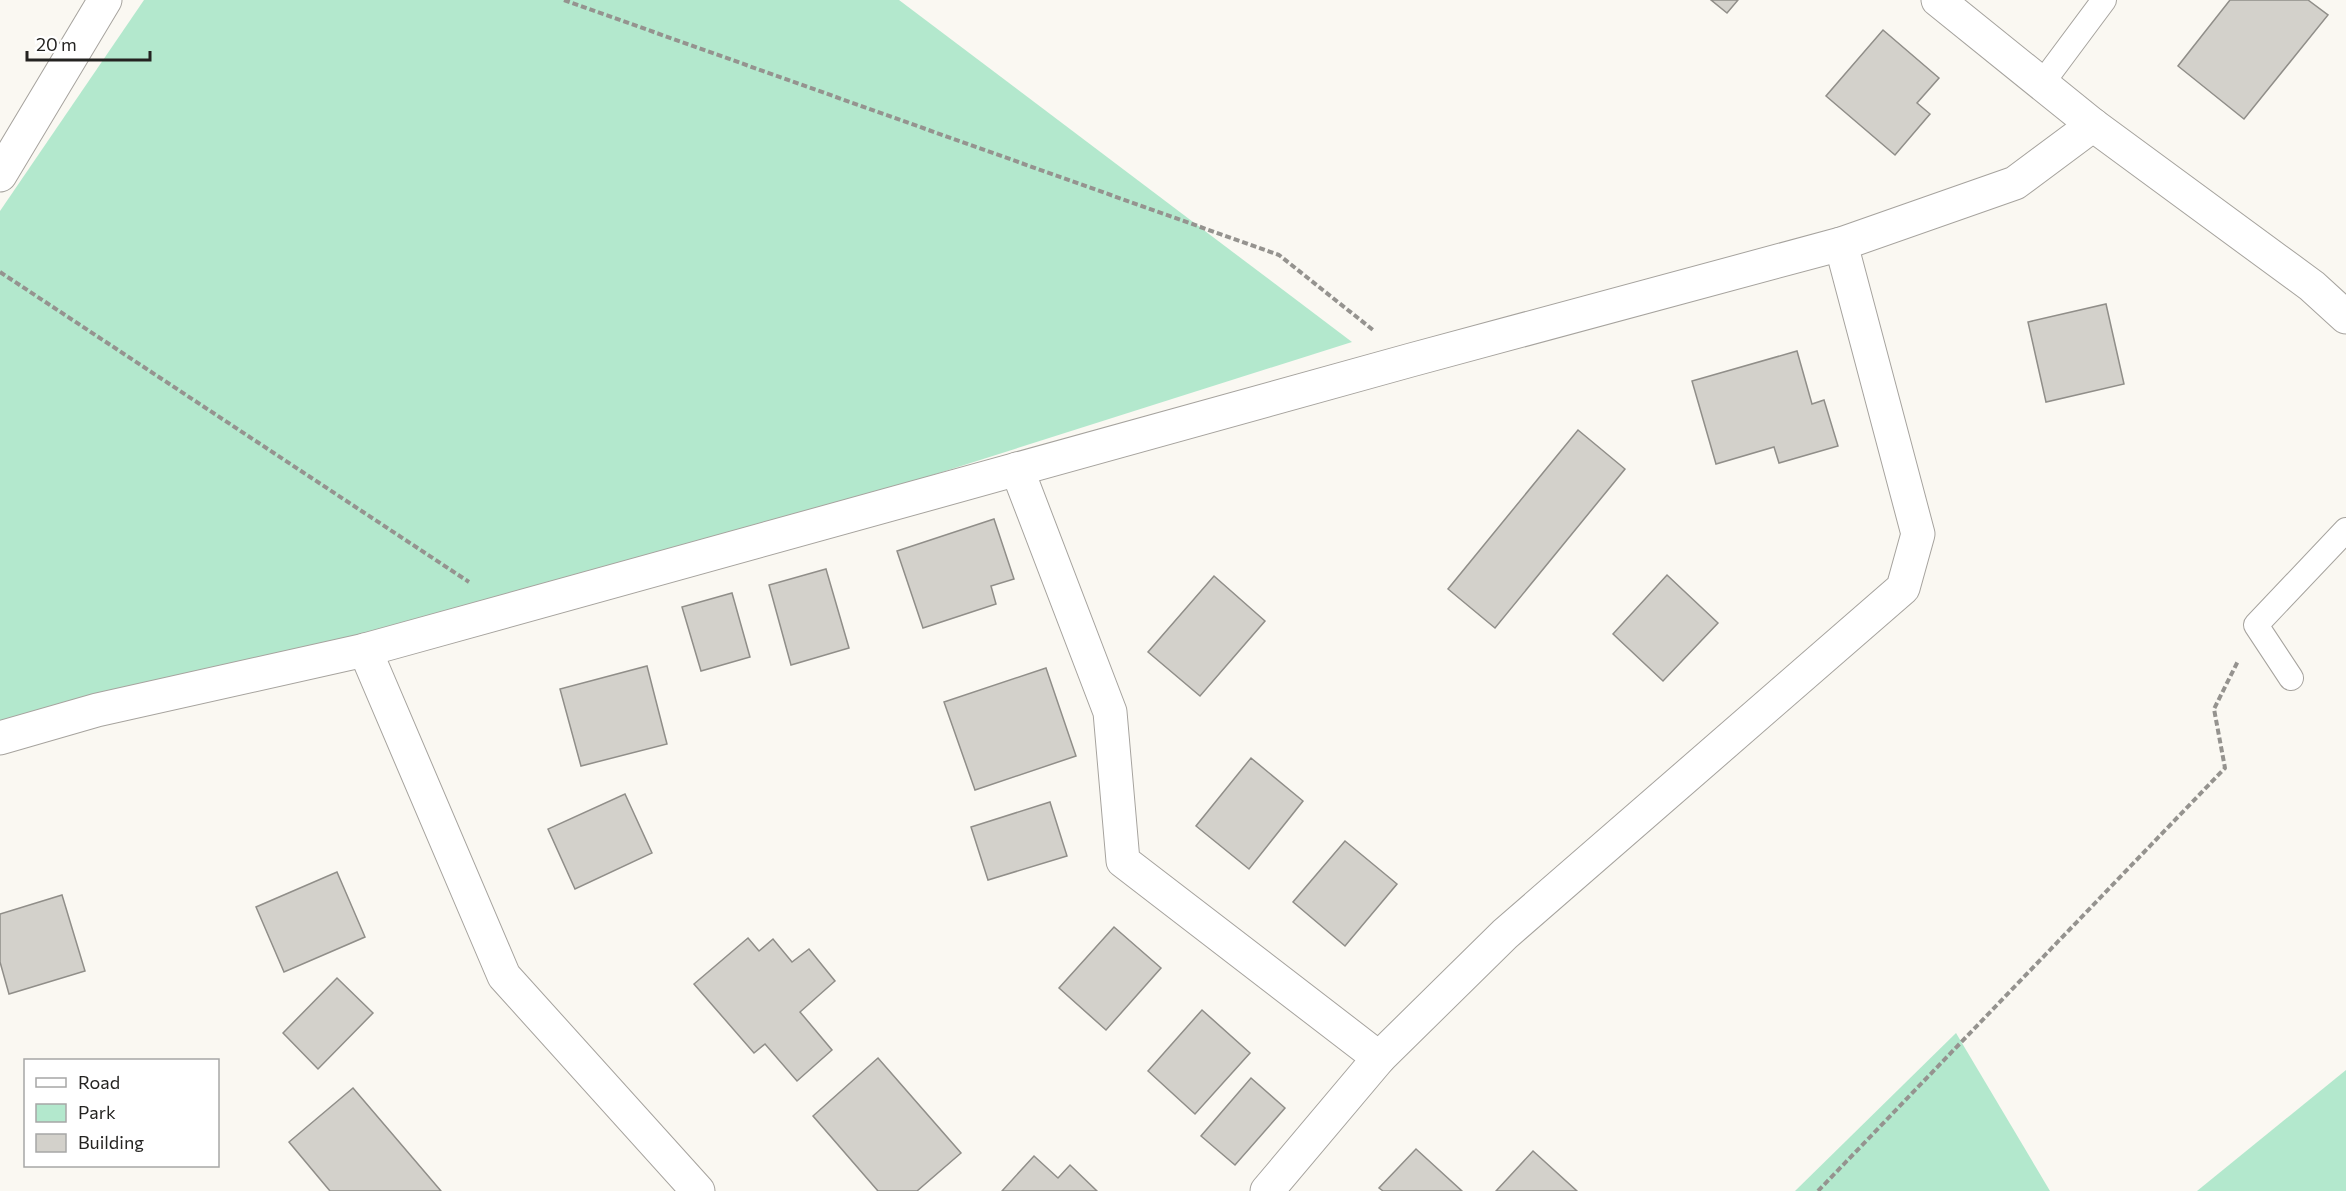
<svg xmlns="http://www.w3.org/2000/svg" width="2346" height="1191" font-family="Commissioner,sans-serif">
<rect width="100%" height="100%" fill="#faf8f2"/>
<g fill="#b3e8cd">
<polygon points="144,0 899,0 1352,342 510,609 0,734 0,211"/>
<polygon points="1956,1033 2050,1191 1795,1191"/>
<polygon points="2346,1070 2346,1191 2197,1191"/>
</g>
<g fill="#d3d1cb" stroke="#908e89" stroke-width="1.5">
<polygon points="1711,0 1738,0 1727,13"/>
<polygon points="2230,0 2308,0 2328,15 2244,119 2178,66"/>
<polygon points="1883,30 1939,78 1917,103 1930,114 1895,155 1826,96"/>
<polygon points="2106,304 2124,384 2046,402 2028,322"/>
<polygon points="1797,351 1812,404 1824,400 1838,446 1779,463 1774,447 1716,464 1692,381"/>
<polygon points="1578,430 1625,469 1495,628 1448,589"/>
<polygon points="994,519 1014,579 991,586 996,604 923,628 897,551"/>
<polygon points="826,569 849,648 791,665 769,585"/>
<polygon points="1667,575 1718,623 1663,681 1613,634"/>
<polygon points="1214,576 1265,621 1200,696 1148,652"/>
<polygon points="732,593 750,657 701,671 682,607"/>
<polygon points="647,666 667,744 581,766 560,689"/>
<polygon points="1046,668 1076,756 975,790 944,702"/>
<polygon points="1251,758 1303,801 1249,869 1196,826"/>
<polygon points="625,794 652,853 575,889 548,829"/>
<polygon points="1050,802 1067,856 988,880 971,827"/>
<polygon points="1345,841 1397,884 1345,946 1293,902"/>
<polygon points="337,872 365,937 284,972 256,907"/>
<polygon points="62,895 85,971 9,994 0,962 0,914"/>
<polygon points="1114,927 1161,968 1106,1030 1059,988"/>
<polygon points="748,938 759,951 773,939 792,962 809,949 835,981 800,1012 832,1050 797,1081 765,1044 754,1053 694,984"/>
<polygon points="337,978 373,1013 318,1069 283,1033"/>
<polygon points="1202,1010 1250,1053 1195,1114 1148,1071"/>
<polygon points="878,1058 961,1153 917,1191 878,1191 813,1116"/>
<polygon points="1251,1078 1285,1108 1235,1165 1201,1136"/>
<polygon points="353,1088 441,1191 330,1191 289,1142"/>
<polygon points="1416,1149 1462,1191 1383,1191 1379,1188"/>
<polygon points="1533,1151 1577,1191 1496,1191"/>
<polygon points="1034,1156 1058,1178 1070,1165 1097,1191 1002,1191"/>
</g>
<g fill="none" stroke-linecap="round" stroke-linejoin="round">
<defs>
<g id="service">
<polyline points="2043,82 2104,0"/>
<polyline points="2291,678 2256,625 2346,530"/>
</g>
<g id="minor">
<polyline points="1938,0 2093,125 2312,286 2346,317"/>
<polyline points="0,175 105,0"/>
<polyline points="1017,469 1110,712 1123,861 1379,1058"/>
<polyline points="365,650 504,976 698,1191"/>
<polyline points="0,738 97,710 365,650 1411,360 1841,244 2015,183 2093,125"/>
<polyline points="1267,1191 1379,1058 1505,934 1903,588 1918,534 1841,244"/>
</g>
</defs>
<use href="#service" stroke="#a6a39e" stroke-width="26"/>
<use href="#minor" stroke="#a6a39e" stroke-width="35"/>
<g stroke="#95938f" stroke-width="4" stroke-dasharray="6 3" stroke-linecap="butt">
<polyline points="564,0 1279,255 1373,330"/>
<polyline points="0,272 469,582"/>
<polyline points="1818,1191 2225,768 2214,709 2238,661"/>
</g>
<use href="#service" stroke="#fff" stroke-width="24"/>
<use href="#minor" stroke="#fff" stroke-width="33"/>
</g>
<rect x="24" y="1059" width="195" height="108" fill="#ffffff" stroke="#a7a7a6" stroke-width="1.5"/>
<rect x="36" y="1078" width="30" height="9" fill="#ffffff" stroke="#a7a7a6" stroke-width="1.5"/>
<text x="78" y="1089" font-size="18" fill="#242321">Road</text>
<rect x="36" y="1104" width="30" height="18" fill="#b3e8cd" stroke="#a7a7a6" stroke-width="1.5"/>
<text x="78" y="1119" font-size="18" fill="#242321">Park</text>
<rect x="36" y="1134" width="30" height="18" fill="#d3d1cb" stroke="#a7a7a6" stroke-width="1.5"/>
<text x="78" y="1149" font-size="18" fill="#242321">Building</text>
<path d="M27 51v9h123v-9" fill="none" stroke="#242321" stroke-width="3"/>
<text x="36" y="51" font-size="18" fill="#242321" stroke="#ffffff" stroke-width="4.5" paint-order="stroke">20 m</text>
</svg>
